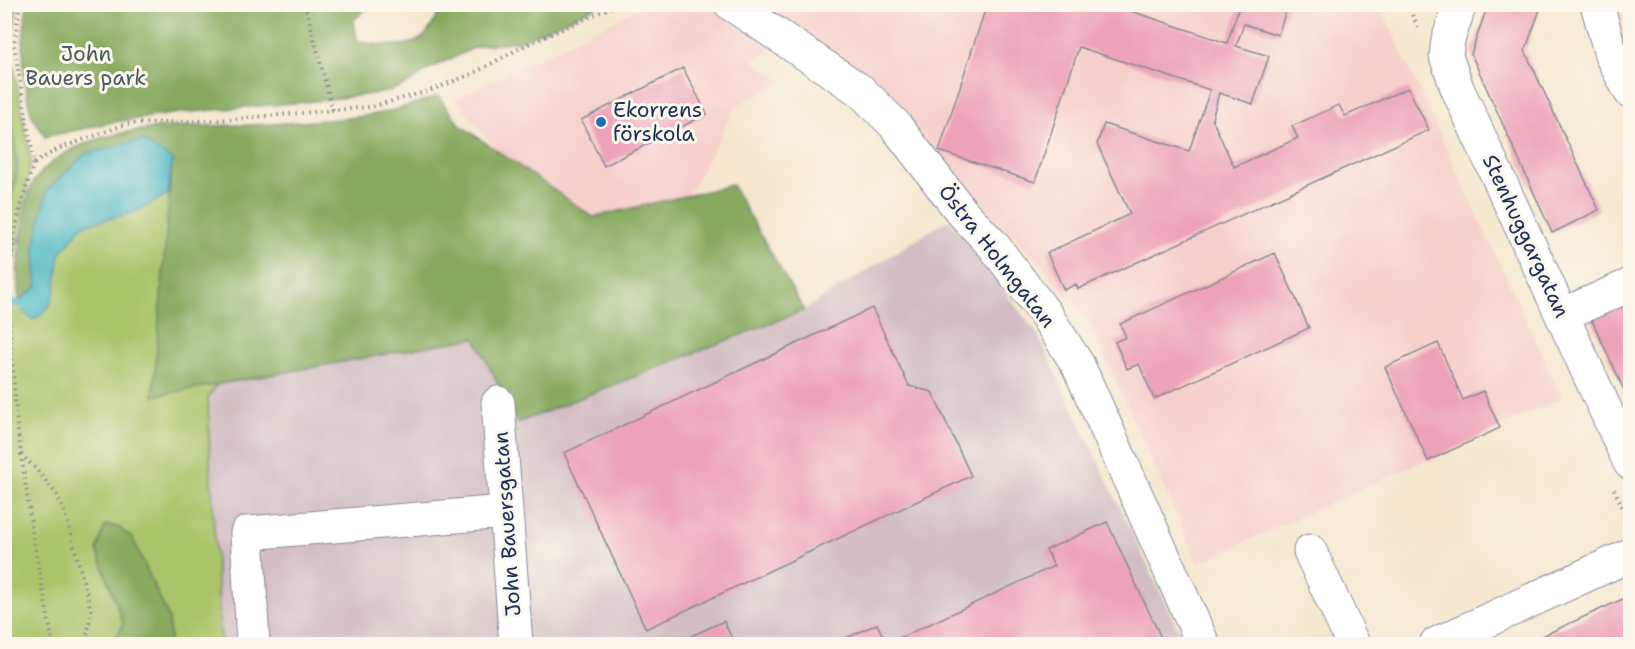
<svg xmlns="http://www.w3.org/2000/svg" width="1635" height="649" font-family="'Shantell Sans',sans-serif">
<rect width="100%" height="100%" fill="#fbf7ec"/>
<filter id="ink" filterUnits="userSpaceOnUse"><feTurbulence type="fractalNoise" baseFrequency=".0167" numOctaves="2"/><feDisplacementMap in="SourceGraphic" scale="12" xChannelSelector="R" yChannelSelector="G"/><feConvolveMatrix kernelMatrix="1 2 1 2 8 2 1 2 1" color-interpolation-filters="sRGB"/></filter>
<filter id="wash" filterUnits="userSpaceOnUse"><feTurbulence type="fractalNoise" baseFrequency=".008" numOctaves="4" result="noise"/><feDisplacementMap in="SourceGraphic" scale="24" xChannelSelector="R" yChannelSelector="G"/><feGaussianBlur stdDeviation="1.35" result="paint"/><feColorMatrix in="noise" values="0 0 0 0 0 0 0 0 0 0 0 0 0 0 0 0 0 1.4 0 .05"/><feComposite in="paint" operator="in"/></filter>
<g filter="url(#wash)">
<rect width="100%" height="100%" fill="#f5e7ce"/>
<g fill="#f7d0cc">
<polygon points="704,4 772,49 752,61 783,82 737,105 688,195 561,231 456,99 645,5"/>
<polygon points="750,5 1380,5 1562,398 1198,563 1087,317 1055,284 1044,266 996,220 896,105"/>
</g>
<polygon fill="#d2bec3" points="949,219 1038,335 1185,644 160,644 153,396 476,338 518,423 804,310"/>
<g fill="#abc46a" stroke="#637a64" stroke-width="1.5">
<polygon points="18,4 10,48 31,160 19,238 5,287 4,5"/>
<polygon points="142,140 172,160 231,365 208,397 210,461 221,644 5,644 4,310 37,287 35,244"/>
</g>
<g fill="#88aa5e" stroke="#526c5e" stroke-width="1.5">
<path d="M 27,5 L 370,5 L 354,20 L 357,41 C 375,46 413,50 426,34 C 433,25 438,14 444,5 L 600,5 L 520,41 L 478,46 L 431,68 L 407,84 L 387,92 L 316,101 L 179,113 L 114,122 L 45,137 C 41,130 34,121 31,113 C 22,78 21,40 27,5 Z"/>
<polygon points="5,63 18,169 10,206 5,252"/>
<path d="M 438,96 L 460,125 L 593,217 L 732,185 L 804,310 L 517,423 L 475,338 L 153,396 L 172,161 L 35,244 L 37,287 L 19,300 C 15,274 19,249 24,224 C 26,210 27,191 35,180 C 82,116 202,128 272,124 C 311,121 352,120 390,111 C 406,107 422,101 438,96 Z"/>
<polygon points="105,525 118,527 133,539 169,619 170,644 114,644 123,623 97,550"/>
</g>
<polygon fill="#48b7c2" stroke="#327390" stroke-width="1.5" points="142,140 172,160 168,194 136,212 83,225 60,254 55,291 49,307 34,320 23,312 22,298 37,287 35,244 47,190 85,154"/>
<g fill="none" stroke-linecap="round" stroke-linejoin="round">
<polyline stroke="#48b7c2" stroke-width="8" points="4,300 23,305"/>
</g>
<g id="blocks">
<g fill="#eda2b8">
<polygon points="987,4 1110,4 1227,43 1240,4 1288,4 1278,35 1244,24 1236,46 1269,56 1253,104 1219,93 1212,119 1234,167 1298,138 1292,126 1339,105 1345,116 1408,88 1429,130 1078,289 1076,284 1064,290 1047,253 1130,214 1097,144 1104,124 1189,151 1210,90 1079,47 1035,182 939,151"/>
<polygon points="1488,4 1542,4 1525,51 1599,210 1552,233 1471,54"/>
<polygon points="683,68 707,114 604,166 581,120"/>
<polygon points="1275,253 1309,328 1154,399 1139,364 1127,369 1115,342 1126,337 1120,324"/>
<polygon points="1630,300 1630,403 1591,318"/>
<polygon points="872,308 909,386 932,392 971,476 646,629 564,453"/>
<polygon points="1438,343 1463,400 1483,391 1500,428 1428,461 1385,367"/>
<polygon points="1107,522 1164,644 833,644 877,624 887,644 1054,566 1046,550"/>
<polygon points="1627,597 1630,598 1630,644 1525,644"/>
<polygon points="724,621 734,644 674,644"/>
</g>
</g>
</g>
<g filter="url(#ink)">
<use href="#blocks" fill-opacity="0" stroke="#888b96" stroke-width="1.5"/>
<g fill="none" stroke-linecap="round" stroke-linejoin="round">
<defs>
<g id="minor">
<polyline points="731,4 861,91 895,125 961,211 993,245 1044,312 1078,365 1203,644"/>
<polyline points="1460,4 1448,40 1446,56 1457,88 1630,463"/>
<polyline points="1597,4 1611,55 1630,91"/>
<polyline points="1562,315 1630,285"/>
<polyline points="498,403 516,644"/>
<polyline points="1310,551 1353,644"/>
<polyline points="253,644 247,533 505,512"/>
<polyline points="1436,644 1630,555"/>
</g>
</defs>
<use href="#minor" stroke="#888b96" stroke-width="35"/>
<g stroke="#888b96" stroke-width="4" stroke-dasharray="1.5 4.5" stroke-linecap="butt">
<polyline points="20,4 14,45 34,163 21,204 13,241 9,286 9,321 17,425 32,531 53,644"/>
<polyline points="305,4 333,111"/>
<polyline points="1407,4 1420,31"/>
<polyline points="34,163 58,149 126,124 222,120 370,107 429,91 472,74 522,47 619,4"/>
<polyline points="21,454 38,471 57,495 66,516 91,610 86,644"/>
<polyline points="1614,489 1628,519 1626,526"/>
</g>
<use href="#minor" stroke="#fff" stroke-width="33"/>
</g>
</g>
<circle fill="#1f6fb2" stroke="#fbf7ec" stroke-width="2" cx="601" cy="122" r="6"/>
<g text-anchor="middle" stroke-width="6" stroke-linejoin="round" paint-order="stroke">
<g font-size="21" fill="#465c62" stroke="#fbf7ec">
<text x="86" y="61">John<tspan x="86" dy="24">Bauers park</tspan></text>
</g>
<g font-size="21" fill="#1b2f5e" stroke="#fbf7ec" text-anchor="start">
<text x="613" y="117">Ekorrens<tspan x="613" dy="24">förskola</tspan></text>
</g>
<g font-size="21" fill="#1b2f5e" stroke="#fbf7ec">
<text transform="translate(1526 236) rotate(65)" y="7">Stenhuggargatan</text>
<text transform="translate(997 256) rotate(52)" y="7">Östra Holmgatan</text>
<text transform="translate(507 524) rotate(-94)" y="7">John Bauersgatan</text>
</g>
</g>
<rect width="1635" height="649" fill="none" stroke="#fbf7ec" stroke-width="24"/>
</svg>
